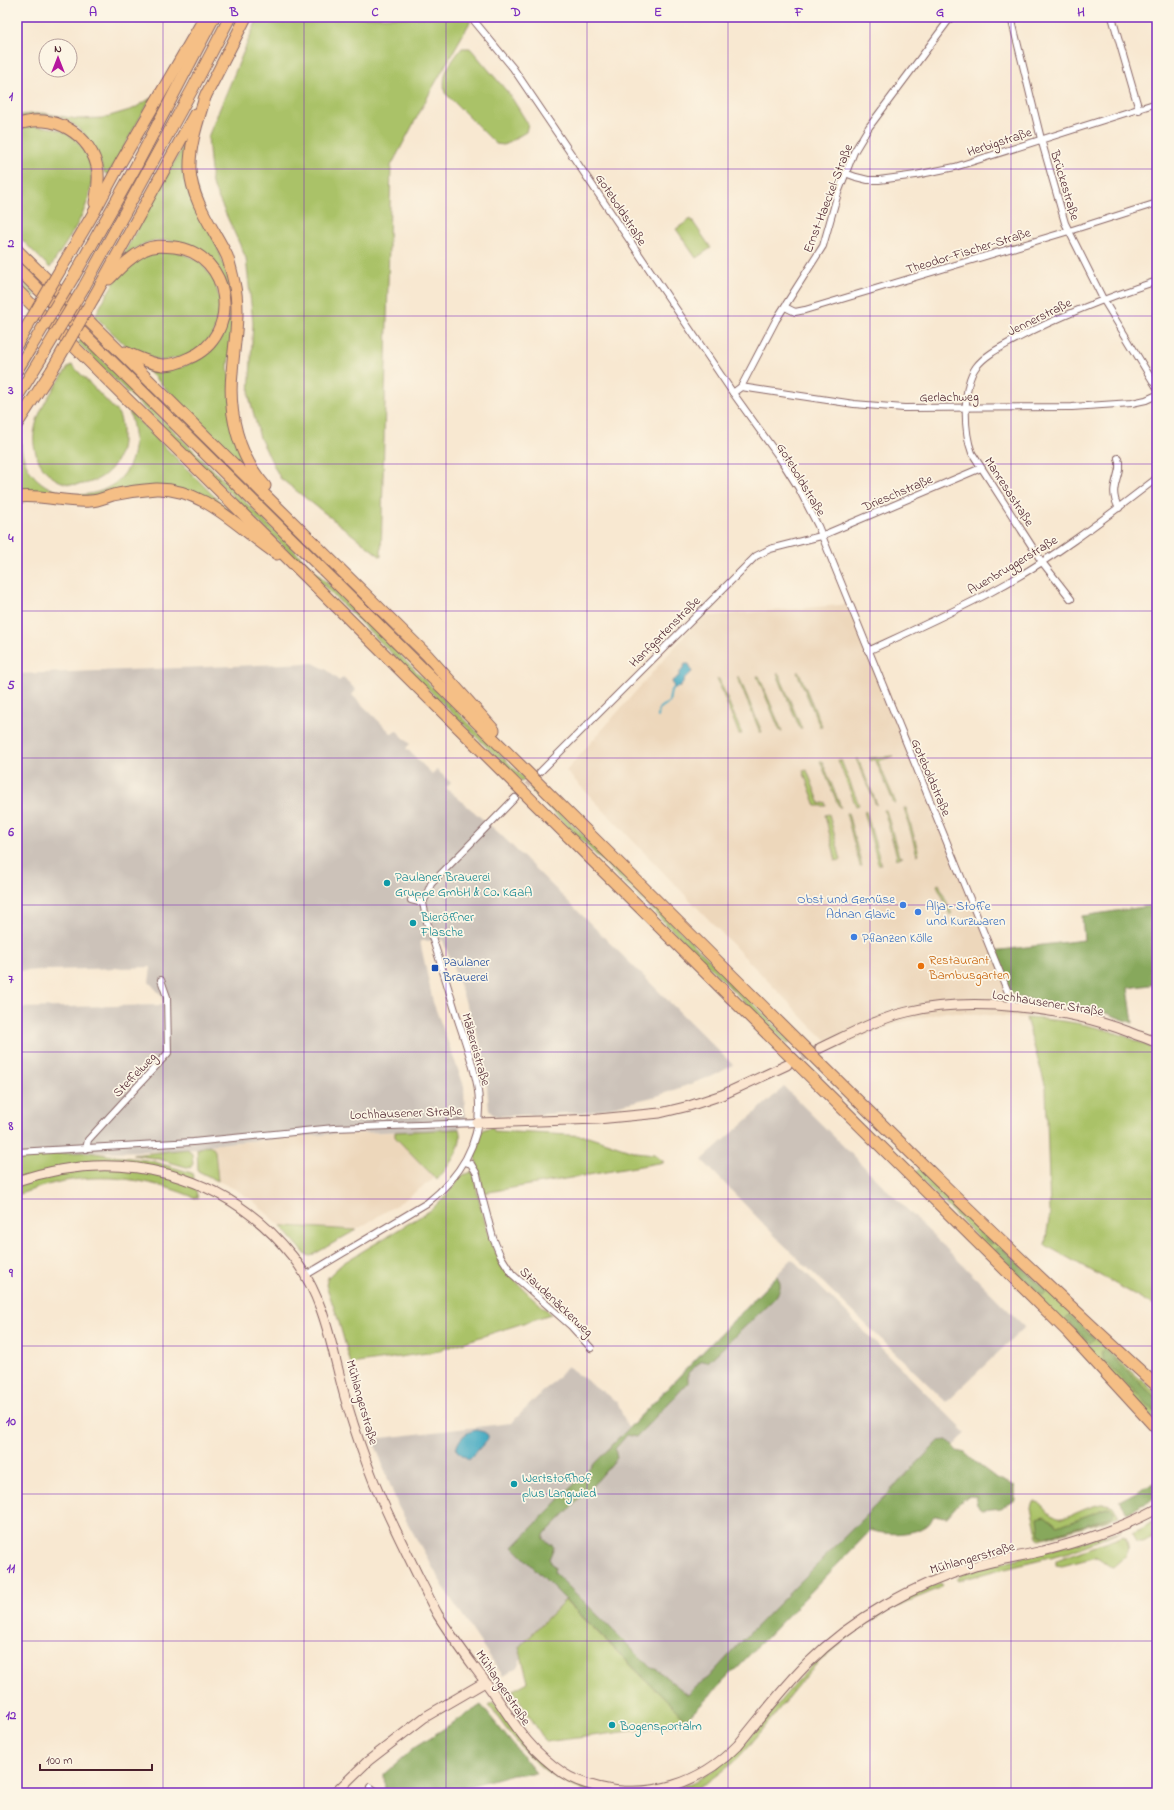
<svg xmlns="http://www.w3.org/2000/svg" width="1174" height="1810" font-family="'Indie Flower',sans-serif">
<rect width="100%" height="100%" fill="#fcf5e5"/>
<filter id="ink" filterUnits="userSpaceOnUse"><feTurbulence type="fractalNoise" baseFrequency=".025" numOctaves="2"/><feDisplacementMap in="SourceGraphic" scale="8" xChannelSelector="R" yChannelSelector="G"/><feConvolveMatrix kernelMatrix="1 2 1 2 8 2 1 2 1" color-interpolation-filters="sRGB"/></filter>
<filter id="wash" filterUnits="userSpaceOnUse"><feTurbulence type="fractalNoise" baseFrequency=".012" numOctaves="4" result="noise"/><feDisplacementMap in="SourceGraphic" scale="16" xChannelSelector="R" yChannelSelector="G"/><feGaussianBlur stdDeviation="0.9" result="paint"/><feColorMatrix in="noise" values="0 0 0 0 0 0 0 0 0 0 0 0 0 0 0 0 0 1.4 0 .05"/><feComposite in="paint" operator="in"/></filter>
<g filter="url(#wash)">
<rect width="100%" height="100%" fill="#f8e8d1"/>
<g fill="#edd7bb">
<polygon points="850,604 955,854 993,951 1010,991 1018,997 1026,1018 946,1012 901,1022 868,1034 836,1049 814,1029 566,771 701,617"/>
<polygon points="395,1132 395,1137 435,1178 404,1200 356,1230 281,1226 252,1200 235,1189 218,1181 215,1151 213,1148 209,1145 333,1134"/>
</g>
<g fill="#ccc2b9">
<polygon points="313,663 327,670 339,681 343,677 356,690 352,695 392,734 396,730 410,744 406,748 432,774 437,770 451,783 446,788 499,833 733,1065 715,1075 657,1096 590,1112 498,1116 492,1114 489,1109 485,1065 480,1042 443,940 420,941 433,1002 464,1086 465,1118 459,1129 333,1134 237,1142 209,1145 197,1149 169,1151 87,1152 17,1156 17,1008 163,1005 162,996 149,982 151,967 17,971 17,674"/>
<polygon points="784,1087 1025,1327 946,1402 779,1240 702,1160"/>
<polygon points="792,1259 966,1433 686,1720 565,1600 519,1647 521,1658 517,1667 503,1676 447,1593 398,1506 373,1439 511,1423 568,1367 617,1402 628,1428"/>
</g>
<g fill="#aac267" stroke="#7a7049">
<polygon points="258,17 473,17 433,87 391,166 381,557 280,478 260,438 249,396 253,323 246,258 212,184 208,137"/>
<path d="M 462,48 L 470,48 L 510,95 L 528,124 L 526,132 L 504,145 L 496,144 L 445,93 C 441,72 450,64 462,48 Z"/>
<path d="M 151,98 L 109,174 L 106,174 L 104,172 C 89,130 65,104 17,119 L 17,115 L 43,113 L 77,119 L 103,118 L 133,109 Z"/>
<path d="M 29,126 C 50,126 68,129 81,146 C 111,185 71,234 50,268 L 17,235 L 17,131 Z"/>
<path d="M 187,139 L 186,158 L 229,280 L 233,315 L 228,368 L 244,460 L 241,463 L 142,365 C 154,366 170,369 182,367 C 185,366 189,363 193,362 C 245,340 239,264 188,245 C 176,240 162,239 149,242 C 139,245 132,252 122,257 Z"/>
<polygon points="691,219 711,248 696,258 676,229"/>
<path d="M 174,250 L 199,261 L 214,279 L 221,305 L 213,335 L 192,355 L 162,361 L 136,353 L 125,345 L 95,316 C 109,291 122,260 153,251 C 159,250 167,250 174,250 Z"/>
<polygon points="17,276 36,295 33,297 17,281"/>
<polygon points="81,339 525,779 522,782 78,343"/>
<path d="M 72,365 L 118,413 C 123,422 122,432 122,442 C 119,484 63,502 40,463 C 34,452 32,440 35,428 C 39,406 57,385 69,366 Z"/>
<path d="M 129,411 L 237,519 L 183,490 L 85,497 L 17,492 L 17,431 L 23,421 C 0,521 166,521 129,411 Z"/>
<polygon points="797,672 799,672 822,727 820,727"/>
<polygon points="777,674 779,674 802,729 800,729"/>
<polygon points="757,676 759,676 782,731 780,731"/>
<polygon points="737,677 739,677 762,732 760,732"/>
<polygon points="717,679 719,679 742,734 739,734"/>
<polygon points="894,756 878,761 896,803 894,803 875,759 871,761 870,758"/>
<polygon points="856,759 858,759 877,804 876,805"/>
<polygon points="838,760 841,760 859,805 856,806"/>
<polygon points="820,761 822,761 841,807 839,807"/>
<polygon points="807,770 820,804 825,802 826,806 816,806 803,771"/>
<polygon points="534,786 791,1041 787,1044 530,789"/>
<polygon points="904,808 906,808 919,854 917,855"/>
<polygon points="884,810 886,810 899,856 903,857 895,859 897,857"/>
<polygon points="864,811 866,811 881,864 878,864"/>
<polygon points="846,813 848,813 862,866 860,866"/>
<polygon points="829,814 841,860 836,861 825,815"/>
<polygon points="939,884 952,914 950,915 937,885"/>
<path d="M 1026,1018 C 1072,1020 1116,1028 1157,1051 L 1157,1307 L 1045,1245 L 1050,1213 L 1046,1088 Z"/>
<polygon points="493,1127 494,1131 588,1136 636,1152 654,1154 664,1162 483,1193 481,1180 474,1154 481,1132 485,1129"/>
<path d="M 459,1129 C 465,1147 448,1166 437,1180 L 395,1137 L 395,1132 Z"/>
<polygon points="209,1145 213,1148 215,1151 218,1181 198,1171 197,1149"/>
<polygon points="188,1149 192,1154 193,1164 190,1168 155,1158 133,1155"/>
<path d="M 87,1152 L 152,1161 L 192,1173 L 198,1199 C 151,1179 105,1172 55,1183 C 42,1186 29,1191 17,1195 L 17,1156 Z"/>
<polygon points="921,1167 1109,1351 1157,1394 1157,1422 915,1173"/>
<path d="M 472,1172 C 477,1180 476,1187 478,1196 C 481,1208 484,1220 488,1232 C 499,1270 522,1288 551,1314 L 434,1352 L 351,1364 L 338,1319 L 326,1285 L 328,1277 L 343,1263 L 431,1210 L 448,1193 L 463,1175 Z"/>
<polygon points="281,1226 286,1226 356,1230 311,1256 306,1255"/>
<path d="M 1033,1502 C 1044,1500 1049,1521 1062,1518 C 1077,1515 1100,1498 1113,1506 L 1119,1516 L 1040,1540 L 1038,1537 L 1031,1508 Z"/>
<polygon points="1157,1520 1157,1535 1142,1542 1136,1542 1132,1533"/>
<polygon points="1121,1531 1070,1552 997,1570 958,1581 957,1580 961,1575 979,1569"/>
<path d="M 1124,1536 C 1134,1553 1126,1555 1113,1567 C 1106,1566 1103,1559 1096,1557 L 1062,1566 L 1056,1565 L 1056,1561 L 1059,1559 Z"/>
<path d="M 940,1583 L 943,1585 L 940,1588 C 922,1596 900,1604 884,1613 C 861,1626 838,1644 819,1662 C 778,1701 738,1782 679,1793 C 673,1794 667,1793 661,1793 C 740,1775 763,1711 817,1661 C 853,1627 895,1602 940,1583 Z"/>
<polygon points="565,1600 686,1720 683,1724 546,1742 513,1690 528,1682 519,1647"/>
<path d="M 494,1702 C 513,1729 533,1763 564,1779 C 578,1786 595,1789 611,1793 C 552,1793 520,1749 489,1705 Z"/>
</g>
<g fill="#87a85c" stroke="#686444">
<polygon points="1157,905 1157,984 1128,988 1133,1023 1100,1011 1018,997 1010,991 993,951 1084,940 1082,916"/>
<polygon points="983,1231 986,1232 994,1243 990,1244 985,1240 980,1233"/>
<path d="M 1001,1247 L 1045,1290 L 1046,1293 L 1043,1296 C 1030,1284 1002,1263 995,1249 Z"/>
<path d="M 777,1276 C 782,1285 781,1289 775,1298 L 708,1362 L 701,1361 L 688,1373 L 688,1383 L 636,1437 L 627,1435 L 615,1449 L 617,1458 L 597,1481 L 544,1535 L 544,1539 L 554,1547 L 549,1559 L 555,1568 L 554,1572 L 559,1577 L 651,1668 L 656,1669 L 688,1695 L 696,1686 L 708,1678 L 742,1641 L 939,1441 L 947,1440 L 957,1451 L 965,1453 L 976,1463 L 995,1477 L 1015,1486 L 1015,1500 L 1001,1508 L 982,1510 L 977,1505 L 976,1499 L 978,1497 L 968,1496 L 958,1504 L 947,1517 L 934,1516 C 932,1518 931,1522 929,1524 C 917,1535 885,1536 871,1530 L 686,1720 L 513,1547 Z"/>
<polygon points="1069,1315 1094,1339 1090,1343 1076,1330 1066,1318"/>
<polygon points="1104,1349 1157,1399 1157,1414 1104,1360 1101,1352"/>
<polygon points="1157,1481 1157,1497 1126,1512 1119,1501"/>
<polygon points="1110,1507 1114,1511 1113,1516 1046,1537 1040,1535 1038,1518 1045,1516 1058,1526"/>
<polygon points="481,1705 536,1773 513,1774 444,1793 388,1793 385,1790 384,1775 415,1747"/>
</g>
<g fill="#41a8c1" stroke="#466476">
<polygon points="685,664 689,664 692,672 684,680 680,687 674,688 672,681 679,676 679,674"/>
<path d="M 476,1430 L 484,1432 L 488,1435 L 488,1439 L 469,1460 L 456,1450 C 458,1439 465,1432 476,1430 Z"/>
</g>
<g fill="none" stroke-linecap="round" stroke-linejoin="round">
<polyline stroke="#41a8c1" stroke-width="2" points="658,717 659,709 669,702 671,690 674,688"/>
</g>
</g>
<g filter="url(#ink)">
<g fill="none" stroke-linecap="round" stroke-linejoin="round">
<polyline stroke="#d5c0b0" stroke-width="6" stroke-dasharray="6 3" stroke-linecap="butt" points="515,798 535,777"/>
<polyline stroke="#d5c0b0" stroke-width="9" stroke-dasharray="9 4.5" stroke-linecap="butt" points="790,1063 820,1048"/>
<defs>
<g id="street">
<polyline points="471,17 513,68 733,393 779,457 798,487 818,526 1014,1007"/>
<polyline points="1011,17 1041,139 1065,223 1103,299 1157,388"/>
<polyline points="1112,17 1139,110"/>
<polyline points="845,173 856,177 868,180 879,180 916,175 955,167 1157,103"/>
<polyline points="785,307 795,312 805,310 1069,231 1157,203"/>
<polyline points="741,387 854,404 904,408 1072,407 1132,403 1146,400 1157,395"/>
<polyline points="733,393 741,387 776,320 823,246 838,193 854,152 869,127 951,17"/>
<path d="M 1118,458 C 1124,474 1106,487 1119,508"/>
<path d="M 1071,599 L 1042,562 L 972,453 C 964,432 962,386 976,367 C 986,354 1002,347 1016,339 C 1062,315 1108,297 1157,281"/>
<path d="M 868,651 C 909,632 951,613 991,592 C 1050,561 1104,519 1157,478"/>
<polyline points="540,772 756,556 770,549 821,536 981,468"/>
<polyline points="411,900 423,903"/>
<polyline points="86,1149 88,1140 168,1053 167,997 161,980"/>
<polyline points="17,1152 193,1142 334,1128 477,1123"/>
<polyline points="465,1162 471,1164 477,1174 481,1193 493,1238 500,1255 512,1274 571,1326 591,1348"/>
<path d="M 306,1275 L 427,1203 C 465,1173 486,1134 477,1084 C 473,1063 465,1041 458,1020 C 448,987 438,954 427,922 L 423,903 L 431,884 L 515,798"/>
<polyline points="370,1787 378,1793"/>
</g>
<g id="secondary">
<path d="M 820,1048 C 848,1035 877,1019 907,1012 C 972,996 1067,1008 1129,1032 C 1138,1036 1148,1038 1157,1043"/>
<polyline points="477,1123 598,1119 660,1113 689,1106 722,1095 787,1065"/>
<path d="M 17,1181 C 118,1146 226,1172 293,1257 C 327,1301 332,1353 347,1404 C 355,1431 364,1457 374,1482 C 387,1514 403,1545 418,1576 C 425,1589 431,1603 438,1615 C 454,1641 474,1666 492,1691 C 515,1725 528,1749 563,1773 C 573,1780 586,1784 598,1787 C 651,1800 701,1783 738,1745 C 760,1718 782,1689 807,1664 C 853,1618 913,1585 975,1566 C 997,1560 1021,1556 1043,1551 C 1082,1541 1122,1528 1157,1509"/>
<polyline points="335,1793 368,1761 425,1717 485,1682"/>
</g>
<g id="highway">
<path d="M 206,94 C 199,118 189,144 190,170 C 192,202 214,229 227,256 C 230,264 232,274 234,282 C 241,313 234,342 232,373 C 228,412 238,456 265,486"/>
<polyline points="204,99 246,17"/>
<path d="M 17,125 C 52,111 93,134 98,172 C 99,183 97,193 95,203"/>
<polyline points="17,250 427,655 494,730"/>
<polyline points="63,265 93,214 121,162 205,17"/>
<path d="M 17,268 C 228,476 440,685 650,894 C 817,1060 983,1228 1157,1386"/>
<polyline points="74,276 135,168 214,17"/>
<path d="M 109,279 C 120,268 130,257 144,250 C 153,245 164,246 174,247 C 232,253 243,336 189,358 C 181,362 172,365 163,365 C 150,364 137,357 125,352"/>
<polyline points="84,287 193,88 230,17"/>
<polyline points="17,290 1069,1333 1157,1429"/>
<polyline points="94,297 195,114"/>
<polyline points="17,344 22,335"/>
<polyline points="17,370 31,347"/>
<polyline points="17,397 41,358"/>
<polyline points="17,424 52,370"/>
<path d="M 17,497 C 42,494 65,503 90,501 C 98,501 106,497 113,495 C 127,492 142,490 156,489 C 205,488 239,529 277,554"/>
</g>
</defs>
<use href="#street" stroke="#876565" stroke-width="8"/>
<use href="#secondary" stroke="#876565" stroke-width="11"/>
<use href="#highway" stroke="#876565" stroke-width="13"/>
<use href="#street" stroke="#fff" stroke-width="6"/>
<use href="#secondary" stroke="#fbe5cf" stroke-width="9"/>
<use href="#highway" stroke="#f5bf86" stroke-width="11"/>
<defs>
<g id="highway-bridge">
<polyline points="22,335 63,265"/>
<polyline points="31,347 74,276"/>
<polyline points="41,358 84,287"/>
<polyline points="52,370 94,297"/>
</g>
</defs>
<use href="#highway-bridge" stroke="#876565" stroke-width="13" stroke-linecap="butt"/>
<use href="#highway-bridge" stroke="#f5bf86" stroke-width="11"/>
</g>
</g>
<path fill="none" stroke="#7b2cbf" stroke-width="1" stroke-opacity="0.55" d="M 163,17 L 163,1793M 304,17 L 304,1793M 446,17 L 446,1793M 587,17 L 587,1793M 728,17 L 728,1793M 870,17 L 870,1793M 1011,17 L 1011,1793M 17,169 L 1157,169M 17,316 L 1157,316M 17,464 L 1157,464M 17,611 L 1157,611M 17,758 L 1157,758M 17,905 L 1157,905M 17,1052 L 1157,1052M 17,1199 L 1157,1199M 17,1346 L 1157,1346M 17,1494 L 1157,1494M 17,1641 L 1157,1641"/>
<g fill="#0f9aa8" stroke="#fcf5e5" stroke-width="1.5">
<circle cx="387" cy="883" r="4"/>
<circle cx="413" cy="923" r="4"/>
<circle cx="514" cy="1484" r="4"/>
<circle cx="612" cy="1725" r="4"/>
</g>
<g fill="#3f7fe0" stroke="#fcf5e5" stroke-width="1.5">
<circle cx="903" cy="905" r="4"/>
<circle cx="918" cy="912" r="4"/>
<circle cx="854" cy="937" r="4"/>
</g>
<circle fill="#e8710a" stroke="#fcf5e5" stroke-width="1.5" cx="921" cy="966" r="4"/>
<rect fill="#1a4fb4" stroke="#fcf5e5" stroke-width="1.5" x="431" y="964" width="8" height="8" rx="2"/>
<g text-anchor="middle" stroke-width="3.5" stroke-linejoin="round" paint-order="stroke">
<g font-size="13" fill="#4a1f2b" stroke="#fcf5e5">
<text transform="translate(999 141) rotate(-18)" y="5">Herbigstraße</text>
<text transform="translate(1066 185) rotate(73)" y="5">Brückestraße</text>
<text transform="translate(827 198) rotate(-69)" y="5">Ernst-Haeckel-Straße</text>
<text transform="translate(622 209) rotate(57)" y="5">Goteboldstraße</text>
<text transform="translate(968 250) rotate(-17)" y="5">Theodor-Fischer-Straße</text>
<text transform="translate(1039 316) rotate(-26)" y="5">Jennerstraße</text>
<text transform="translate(949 396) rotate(-1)" y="5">Gerlachweg</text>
<text transform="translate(802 479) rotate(59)" y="5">Goteboldstraße</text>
<text transform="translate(1010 491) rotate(57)" y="5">Manresastraße</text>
<text transform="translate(897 492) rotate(-23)" y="5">Drieschstraße</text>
<text transform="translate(1012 564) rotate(-31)" y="5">Auenbruggerstraße</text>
<text transform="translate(664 631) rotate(-45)" y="5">Hanfgartenstraße</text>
<text transform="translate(932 777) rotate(67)" y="5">Goteboldstraße</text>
<text transform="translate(1048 1002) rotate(9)" y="5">Lochhausener Straße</text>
<text transform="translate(477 1049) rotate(74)" y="5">Mälzereistraße</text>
<text transform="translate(134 1074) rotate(-46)" y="5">Steffelweg</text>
<text transform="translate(406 1112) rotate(-2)" y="5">Lochhausener Straße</text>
<text transform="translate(557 1301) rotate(43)" y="5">Staudenäckerweg</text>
<text transform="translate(363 1402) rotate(74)" y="5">Mühlangerstraße</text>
<text transform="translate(972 1557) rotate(-16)" y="5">Mühlangerstraße</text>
<text transform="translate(504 1687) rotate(56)" y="5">Mühlangerstraße</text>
</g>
<g font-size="13" fill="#0d838f" stroke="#fcf5e5" text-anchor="start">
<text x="395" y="881">Paulaner Brauerei<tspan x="395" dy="15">Gruppe GmbH &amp; Co. KGaA</tspan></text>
<text x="421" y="921">Bieröffner<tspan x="421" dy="15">Flasche</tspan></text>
<text x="522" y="1482">Wertstoffhof<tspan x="522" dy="15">plus Langwied</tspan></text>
<text x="620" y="1730">Bogensportalm</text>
</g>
<g font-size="13" fill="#366cbe" stroke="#fcf5e5" text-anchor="start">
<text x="895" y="903" text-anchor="end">Obst und Gemüse<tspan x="895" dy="15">Adnan Glavic</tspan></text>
<text x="926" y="910">Alja – Stoffe<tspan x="926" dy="15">und Kurzwaren</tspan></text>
<text x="862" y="942">Pflanzen Kölle</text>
</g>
<g font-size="13" fill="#c56008" stroke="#fcf5e5" text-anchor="start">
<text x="929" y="964">Restaurant<tspan x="929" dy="15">Bambusgarten</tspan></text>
</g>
<g font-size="13" fill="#164399" stroke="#fcf5e5" text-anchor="start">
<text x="443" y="966">Paulaner<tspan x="443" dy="15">Brauerei</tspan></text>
</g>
</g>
<rect width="1174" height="1810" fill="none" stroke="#fcf5e5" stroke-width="44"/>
<g transform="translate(58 58)"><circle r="19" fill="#fcf5e5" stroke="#b59f9b"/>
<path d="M0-3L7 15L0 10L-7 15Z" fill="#b5179e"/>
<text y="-6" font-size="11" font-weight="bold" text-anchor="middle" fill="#4a1f2b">N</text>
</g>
<path d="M40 1764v6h112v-6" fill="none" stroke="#4a1f2b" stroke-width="2"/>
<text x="46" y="1764" font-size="12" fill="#4a1f2b" stroke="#fcf5e5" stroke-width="3" paint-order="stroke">100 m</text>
<rect x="22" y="22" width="1130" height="1766" fill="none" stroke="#7b2cbf" stroke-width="1.5"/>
<g font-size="13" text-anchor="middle" font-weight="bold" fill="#7b2cbf">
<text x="93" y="16">A</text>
<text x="234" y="16">B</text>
<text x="375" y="16">C</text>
<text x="516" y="16">D</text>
<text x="658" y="16">E</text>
<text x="799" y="16">F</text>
<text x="940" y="16">G</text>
<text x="1081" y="16">H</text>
<text x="11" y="100">1</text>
<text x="11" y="247">2</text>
<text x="11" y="394">3</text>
<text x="11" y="542">4</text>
<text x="11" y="689">5</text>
<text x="11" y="836">6</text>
<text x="11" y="983">7</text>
<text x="11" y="1130">8</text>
<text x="11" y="1277">9</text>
<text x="11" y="1425">10</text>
<text x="11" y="1572">11</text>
<text x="11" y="1719">12</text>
</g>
</svg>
